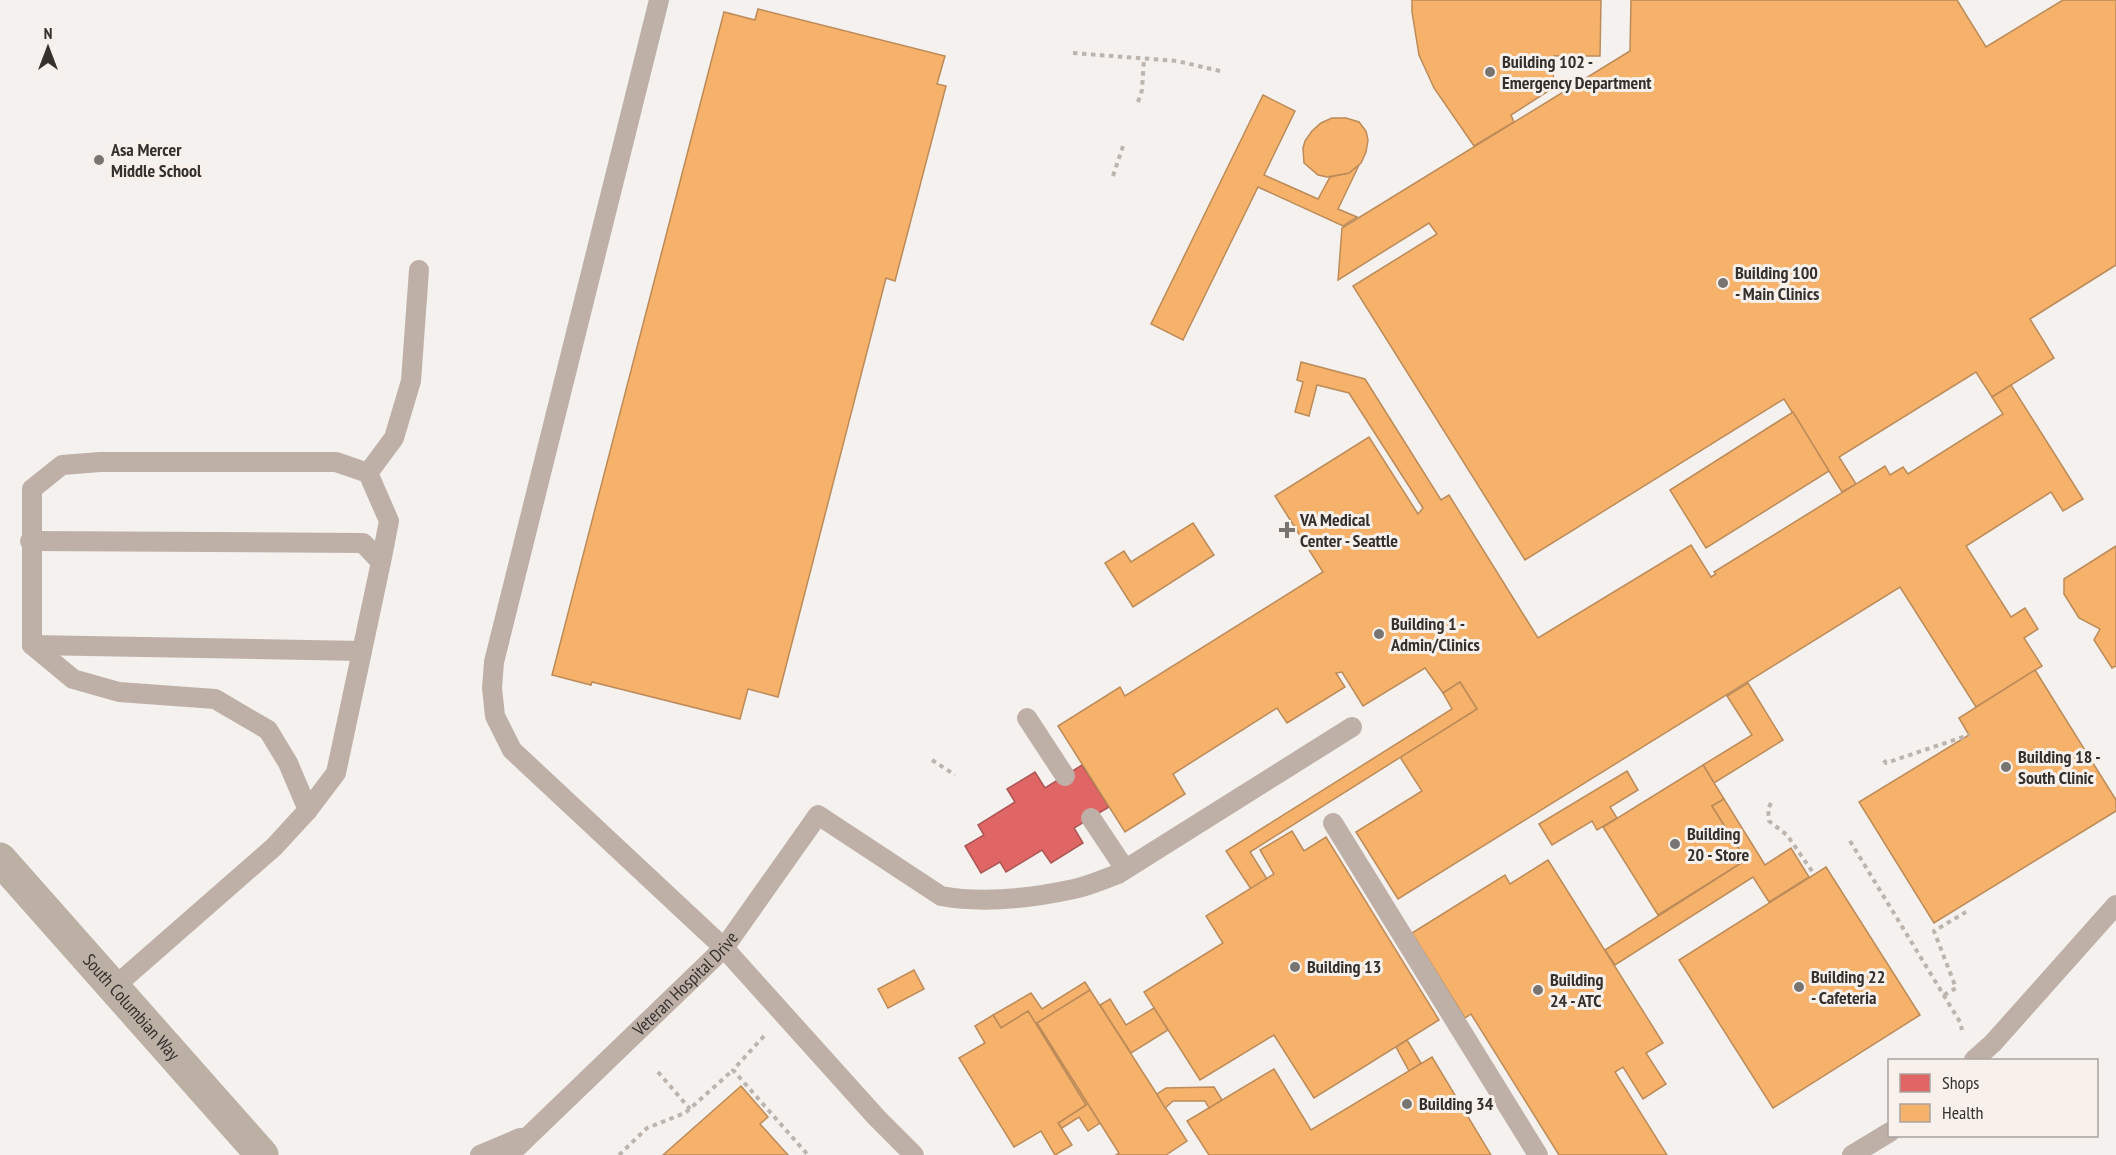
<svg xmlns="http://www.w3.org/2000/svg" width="2116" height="1155" font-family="'PT Sans Narrow',sans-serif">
<rect width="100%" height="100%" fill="#f4f1ee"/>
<polygon fill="#e06666" stroke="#ac5655" stroke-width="1.5" points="1082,765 1109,807 1074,828 1083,843 1051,863 1042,850 1006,872 1000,862 981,873 965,846 984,835 978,825 1015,802 1007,789 1035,772 1045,788"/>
<g fill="#f6b26b" stroke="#bc8b59" stroke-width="1.5">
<polygon points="1412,0 1601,0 1600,56 1554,56 1553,88 1511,115 1514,122 1474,146 1434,88 1419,55 1412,12"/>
<polygon points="1631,0 1957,0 1986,47 2063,0 2116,0 2116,265 2030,319 2054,358 1992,397 1976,372 1839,457 1856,484 1842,492 1784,399 1525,560 1353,286 1437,234 1429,223 1338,280 1342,228 1630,51"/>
<polygon points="758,9 945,56 937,84 946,86 895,281 886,278 778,697 748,689 740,719 592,682 591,685 552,675 724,12 755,20"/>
<polygon points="1263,95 1295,111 1264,175 1318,199 1330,177 1349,173 1360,163 1338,209 1357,217 1343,226 1258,187 1183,340 1151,324"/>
<polygon points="1332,118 1346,118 1359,122 1366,131 1368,140 1366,152 1361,163 1349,173 1327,177 1318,175 1304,163 1303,148 1305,141 1312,131 1321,123"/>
<polygon points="1301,362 1365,379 1441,500 1449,495 1538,638 1691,545 1711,577 1716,574 1714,572 1885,466 1890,475 1903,467 1908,474 2003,414 1992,397 2011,385 2083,499 2063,511 2051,492 1966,546 2011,617 2025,608 2038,629 2024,638 2042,666 1976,707 1900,587 1398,899 1356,832 1422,791 1400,757 1477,709 1460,682 1443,693 1425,668 1363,706 1342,672 1336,673 1345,687 1287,723 1277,708 1173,774 1185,794 1125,832 1058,726 1120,687 1125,696 1323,572 1275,496 1369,437 1418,514 1423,508 1349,393 1317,385 1309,416 1295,412 1303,382 1297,380"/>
<polygon points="1793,412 1829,471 1706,548 1670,490"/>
<polygon points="1193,523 1214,555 1133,607 1105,563 1124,551 1131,562"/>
<polygon points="2116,546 2116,666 2112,668 2094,640 2100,629 2079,618 2064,594 2064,579"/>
<polygon points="2035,670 2116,800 2116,811 1934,923 1859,802 1969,735 1959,718"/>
<polygon points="1460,682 1477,709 1250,852 1267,879 1251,889 1226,851 1452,709 1443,693"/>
<polygon points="1748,683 1783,740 1714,783 1703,765 1752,735 1727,696"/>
<polygon points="1703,765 1724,799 1712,806 1746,860 1658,915 1603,827"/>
<polygon points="1627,771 1638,790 1610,807 1617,818 1597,830 1592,821 1552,845 1539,824"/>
<polygon points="1724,799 1765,865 1791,848 1809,877 1769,902 1753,877 1615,965 1605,950 1746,860 1712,806"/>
<polygon points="1292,831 1304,851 1326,837 1439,1020 1314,1098 1274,1035 1200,1080 1144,992 1223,943 1206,916 1274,874 1260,850"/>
<polygon points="1548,860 1663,1043 1646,1053 1666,1084 1643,1099 1623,1067 1615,1072 1667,1155 1559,1155 1471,1014 1465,1018 1412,933 1505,875 1510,884"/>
<polygon points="1826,867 1920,1015 1773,1108 1679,960"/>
<polygon points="914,970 924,989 888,1008 878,989"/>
<polygon points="1085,982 1090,990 1037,1023 1100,1123 1088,1131 1079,1117 1062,1128 1058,1123 1086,1105 1028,1011 1001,1028 993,1015 1031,993 1042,1009"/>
<polygon points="1090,990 1187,1141 1166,1155 1116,1155 1119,1153 1037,1023"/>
<polygon points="1110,999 1126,1025 1154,1008 1168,1030 1131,1053 1100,1005"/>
<polygon points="1028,1011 1086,1105 1058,1123 1072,1145 1055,1155 1041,1131 1014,1147 959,1058 985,1043 975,1026 993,1015 1001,1028"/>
<polygon points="1407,1040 1421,1063 1409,1071 1396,1047"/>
<polygon points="1432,1057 1491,1155 1209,1155 1187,1121 1274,1069 1311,1130"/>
<polygon points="741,1086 768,1117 760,1124 788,1155 663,1155"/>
<polygon points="1214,1087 1222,1100 1209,1108 1205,1101 1173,1101 1165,1108 1157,1094 1166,1088"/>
</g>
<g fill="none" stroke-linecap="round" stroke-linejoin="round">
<g stroke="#bdb4ad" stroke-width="4" stroke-dasharray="4.5 4.5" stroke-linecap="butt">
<polyline points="1073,53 1177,61 1224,72"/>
<polyline points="1138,102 1142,90 1144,58"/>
<polyline points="1113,176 1124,143"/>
<polyline points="932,760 955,775"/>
<polyline points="1884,760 1886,763 1969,735"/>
<polyline points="1771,803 1768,809 1769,821 1787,835 1814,874"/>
<polyline points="1850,841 1960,1022 1962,1030"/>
<polyline points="1944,995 1956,988 1934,931 1966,912"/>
<polyline points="764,1036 733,1070 808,1155"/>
<polyline points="658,1072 690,1109"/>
<polyline points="619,1155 647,1128 685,1113 733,1070"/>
</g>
<g stroke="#beb0a7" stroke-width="20">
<polyline points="659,0 494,662 492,688 495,716 512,750 724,948 877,1118 914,1155"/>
<polyline points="368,473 394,438 411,381 419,270"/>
<polyline points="30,541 363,543 381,562 336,773 308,810 274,847 114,987"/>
<polyline points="32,645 32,489 62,465 100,462 336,462 368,473 389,521 381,562"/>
<polyline points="32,645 73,679 119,692 215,699 268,730 288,763 308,810"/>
<polyline points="32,645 362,651"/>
<polyline points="1027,718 1065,776"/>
<polyline points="1091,818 1125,869"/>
<polyline points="1333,823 1538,1155"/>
<polyline points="1974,1060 1993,1043 2116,905"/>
<polyline points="480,1155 520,1138"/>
<path id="s1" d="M 509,1155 L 724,948 L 818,815 L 941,896 C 984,904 1032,898 1074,889 C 1089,886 1104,879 1118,874 L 1352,727"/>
<polyline points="1852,1155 1890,1132"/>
</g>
<path stroke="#bcafa4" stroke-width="33" id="s2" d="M 0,859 L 262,1155"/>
</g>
<g fill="#777471" stroke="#f8f0ea" stroke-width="2">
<circle cx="1490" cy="72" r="6"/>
<circle cx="99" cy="160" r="6"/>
<circle cx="1723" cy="283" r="6"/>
<path d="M1284 521h6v6h6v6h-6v6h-6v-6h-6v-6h6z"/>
<circle cx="1379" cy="634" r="6"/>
<circle cx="2006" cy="767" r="6"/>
<circle cx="1675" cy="844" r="6"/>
<circle cx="1295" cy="967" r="6"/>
<circle cx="1799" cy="987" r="6"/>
<circle cx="1538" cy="990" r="6"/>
<circle cx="1407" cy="1104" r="6"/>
</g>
<g text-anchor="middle" stroke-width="6" stroke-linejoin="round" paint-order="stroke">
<g font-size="18" font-weight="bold" fill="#33302e" stroke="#f8f0ea" text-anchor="start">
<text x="1502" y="68">Building 102 -<tspan x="1502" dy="21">Emergency Department</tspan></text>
<text x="111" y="156">Asa Mercer<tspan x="111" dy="21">Middle School</tspan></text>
<text x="1735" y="279">Building 100<tspan x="1735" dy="21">- Main Clinics</tspan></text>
<text x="1300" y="526">VA Medical<tspan x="1300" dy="21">Center - Seattle</tspan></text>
<text x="1391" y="630">Building 1 -<tspan x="1391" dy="21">Admin/Clinics</tspan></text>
<text x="2018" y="763">Building 18 -<tspan x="2018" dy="21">South Clinic</tspan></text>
<text x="1687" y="840">Building<tspan x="1687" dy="21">20 - Store</tspan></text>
<text x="1307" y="973">Building 13</text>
<text x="1811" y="983">Building 22<tspan x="1811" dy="21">- Cafeteria</tspan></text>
<text x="1550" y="986">Building<tspan x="1550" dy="21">24 - ATC</tspan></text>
<text x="1419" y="1110">Building 34</text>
</g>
<g font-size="18" fill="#33302e" stroke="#f8f0ea">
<text dy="6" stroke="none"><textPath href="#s1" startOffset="246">Veteran Hospital Drive</textPath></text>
<text dy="6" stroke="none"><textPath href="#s2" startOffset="198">South Columbian Way</textPath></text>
</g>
</g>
<rect x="1888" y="1059" width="210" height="78" fill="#f8f0ea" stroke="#a9a39f" stroke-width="1.5"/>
<rect x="1900" y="1074" width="30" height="18" fill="#e06666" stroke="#a9a39f" stroke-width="1.5"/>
<text x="1942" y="1089" font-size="18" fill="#33302e">Shops</text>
<rect x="1900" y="1104" width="30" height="18" fill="#f6b26b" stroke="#a9a39f" stroke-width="1.5"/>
<text x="1942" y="1119" font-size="18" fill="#33302e">Health</text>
<g transform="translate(48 48)" stroke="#f8f0ea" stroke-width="4.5" paint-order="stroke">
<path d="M0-4.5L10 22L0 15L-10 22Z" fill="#33302e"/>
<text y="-9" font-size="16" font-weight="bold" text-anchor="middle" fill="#33302e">N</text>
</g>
</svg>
